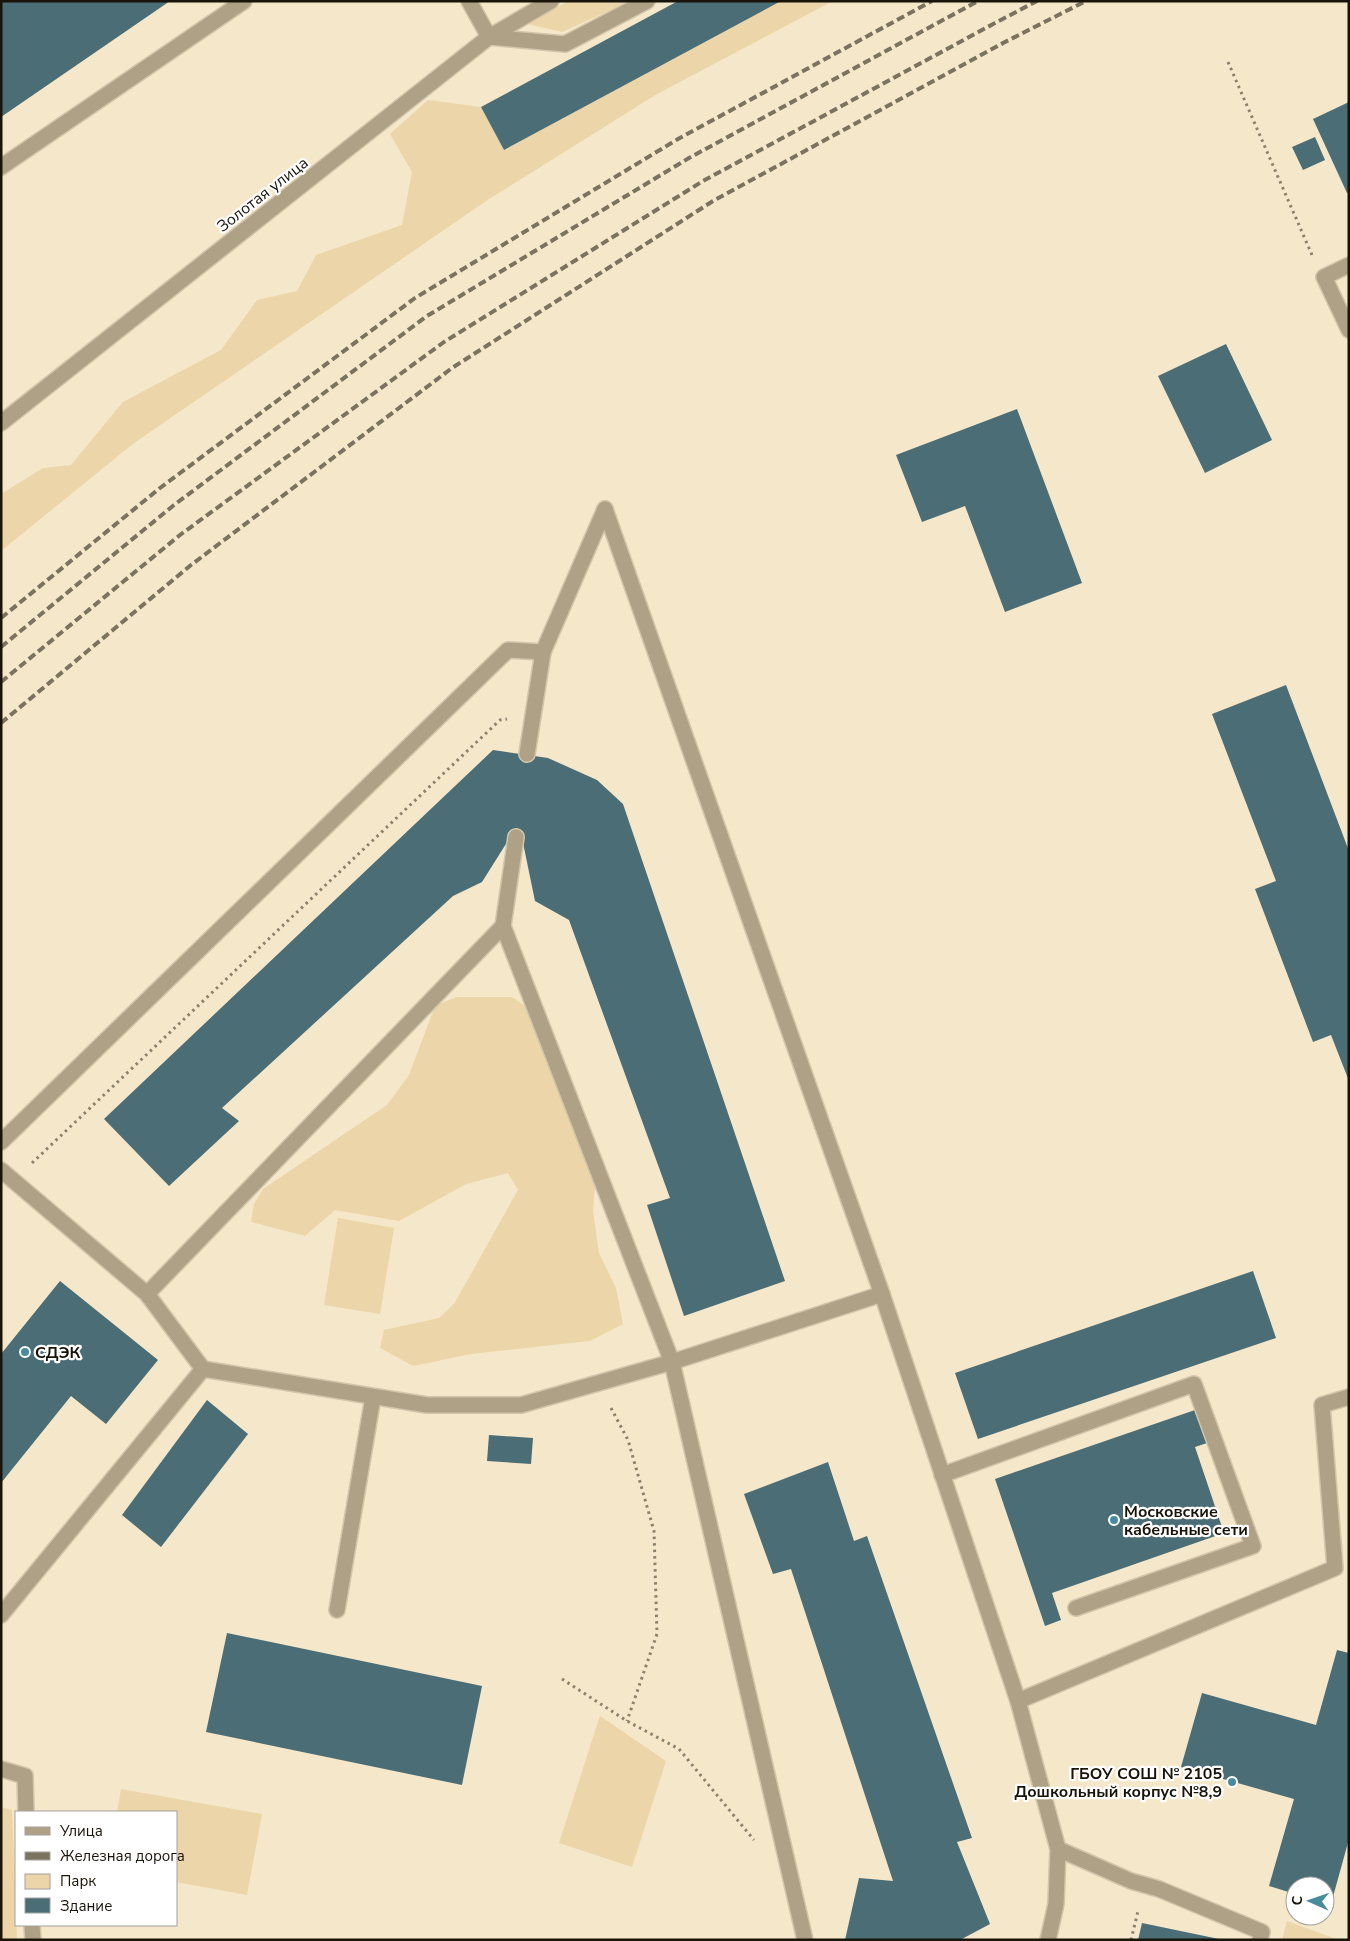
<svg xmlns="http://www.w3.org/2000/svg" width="1350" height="1941" font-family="'Nunito Sans',sans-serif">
<rect width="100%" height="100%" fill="#f5e7c9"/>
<g fill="#ecd5a8">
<polygon points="568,1 630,1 562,32 528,24"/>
<polygon points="781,1 833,1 657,94 489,199 134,443 1,551 1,494 43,468 71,465 123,402 221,350 257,300 297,291 316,255 402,225 412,172 390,134 428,100 481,107 504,150"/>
<polygon points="456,997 512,997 528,1008 596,1172 593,1211 599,1253 616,1288 623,1324 590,1341 471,1354 413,1366 380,1348 384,1330 439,1318 454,1304 518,1190 508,1173 466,1184 399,1221 335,1210 305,1236 251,1222 254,1204 263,1189 387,1105 409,1075 435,1006"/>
<polygon points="338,1218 394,1228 380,1314 324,1305"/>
<polygon points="600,1716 666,1761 632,1867 559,1843"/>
<polygon points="121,1789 262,1814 247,1895 176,1882 176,1812 117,1812"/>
<polygon points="1,1807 12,1810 17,1940 1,1940"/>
<polygon points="1287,1921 1339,1940 1282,1940"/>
</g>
<g fill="#4b6d76">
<polygon points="1,1 170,1 1,117"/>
<polygon points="678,1 781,1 504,150 481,107"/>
<polygon points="1349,102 1349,192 1347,193 1313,119"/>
<polygon points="1315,137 1325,160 1303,170 1292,147"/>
<polygon points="1226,344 1272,440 1205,473 1158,376"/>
<polygon points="1017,409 1082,583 1005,612 965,506 922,522 896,455"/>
<polygon points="1286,685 1349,851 1349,1081 1331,1035 1313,1042 1255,889 1276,881 1212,714"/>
<polygon points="493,750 548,758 597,780 623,804 785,1281 684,1316 647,1205 670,1198 569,920 535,901 522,838 511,836 482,882 453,896 222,1108 239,1121 169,1186 104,1119"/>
<polygon points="1253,1271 1276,1338 978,1439 955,1373"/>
<polygon points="60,1281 158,1360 106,1424 71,1396 1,1483 1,1354"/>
<polygon points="207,1400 248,1434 161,1547 122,1515"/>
<polygon points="1195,1410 1207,1443 1195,1447 1224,1533 1052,1593 1061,1620 1045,1626 995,1479"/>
<polygon points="489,1435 533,1438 531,1464 487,1461"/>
<polygon points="828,1462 854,1541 867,1536 972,1838 957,1842 990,1924 960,1940 845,1940 859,1878 893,1881 791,1569 773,1574 744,1494"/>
<polygon points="227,1633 482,1686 462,1785 206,1732"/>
<polygon points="1337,1650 1349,1653 1349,1839 1331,1904 1325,1902 1325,1886 1295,1886 1295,1894 1269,1886 1294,1799 1181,1767 1202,1693 1316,1725"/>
<polygon points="1142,1923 1219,1939 1219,1940 1138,1940"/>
</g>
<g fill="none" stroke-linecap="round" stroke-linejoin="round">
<defs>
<g id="service">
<polyline points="469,1 489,37 565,44 647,1"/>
<polyline points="1,167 244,1"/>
<polyline points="1349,265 1324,277 1349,330"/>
<polyline points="527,754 543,652 605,509"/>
<polyline points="516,837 503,926 672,1362 805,1940"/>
<polyline points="1,1142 508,650 543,652"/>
<polyline points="1,1170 147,1294 203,1369 427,1405 521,1405 672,1362 882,1294"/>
<polyline points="147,1294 503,926"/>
<polyline points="942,1475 1194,1384 1253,1546 1076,1608"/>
<polyline points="337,1610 373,1397"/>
<polyline points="1,1615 203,1369"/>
<polyline points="1018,1701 1335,1568 1322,1405 1349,1397"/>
<polyline points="1,1769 25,1776 26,1812"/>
<polyline points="1058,1849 1131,1881 1159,1889 1262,1932 1260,1940"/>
<polyline points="32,1925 33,1940"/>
</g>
<g id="minor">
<polyline points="1,423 489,37 551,1"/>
<polyline points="605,509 882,1294 1018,1701 1058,1849 1056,1904 1048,1940"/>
</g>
</defs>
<use href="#service" stroke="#d2c5aa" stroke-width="18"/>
<use href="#minor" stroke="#d2c5aa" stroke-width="18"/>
<g stroke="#8b826d" stroke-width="3" stroke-dasharray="2.5 4" stroke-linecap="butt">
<polyline points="1228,62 1312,255"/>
<polyline points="32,1163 500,720 507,719"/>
<polyline points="611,1408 628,1440 654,1531 657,1634 627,1721"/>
<polyline points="562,1679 627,1721 679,1749 754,1840"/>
<polyline points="1131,1940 1138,1911"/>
</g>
<use href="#service" stroke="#aea186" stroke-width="15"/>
<use href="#minor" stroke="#aea186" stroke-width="15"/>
<g stroke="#7b725f" stroke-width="4" stroke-dasharray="8 4" stroke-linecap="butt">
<polyline points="1,618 160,488 415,298 678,139 932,1"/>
<polyline points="1,647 174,505 427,316 689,158 978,1"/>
<polyline points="1,682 180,535 444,342 703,181 995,23 1037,1"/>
<polyline points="1,723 191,565 452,368 713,201 1005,42 1086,1"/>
</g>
</g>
<g fill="#488b9b" stroke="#fff" stroke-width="2">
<circle cx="25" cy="1352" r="5"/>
<circle cx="1114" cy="1520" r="5"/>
<circle cx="1232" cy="1782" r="5"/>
</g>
<g text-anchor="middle" stroke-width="4.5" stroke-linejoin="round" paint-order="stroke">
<g font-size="16" fill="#191409" stroke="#fff">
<text transform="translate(262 194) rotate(-38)" y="6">Золотая улица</text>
</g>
<g font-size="16" font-weight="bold" fill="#191409" stroke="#fff" text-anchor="start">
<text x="35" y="1358">СДЭК</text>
<text x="1124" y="1517">Московские<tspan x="1124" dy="18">кабельные сети</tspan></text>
<text x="1222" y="1779" text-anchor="end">ГБОУ СОШ № 2105<tspan x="1222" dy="18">Дошкольный корпус №8,9</tspan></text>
</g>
</g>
<rect width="1350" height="1941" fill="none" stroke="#191409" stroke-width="5"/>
<rect x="15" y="1811" width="162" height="115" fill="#ffffff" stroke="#a3a19d"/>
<rect x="25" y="1827" width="25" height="8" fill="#aea186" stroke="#a3a19d"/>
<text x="60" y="1836" font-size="15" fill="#191409">Улица</text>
<rect x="25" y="1852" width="25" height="8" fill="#7b725f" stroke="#a3a19d"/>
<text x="60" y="1861" font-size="15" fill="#191409">Железная дорога</text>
<rect x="25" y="1874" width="25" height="15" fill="#ecd5a8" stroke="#a3a19d"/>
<text x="60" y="1886" font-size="15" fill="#191409">Парк</text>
<rect x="25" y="1898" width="25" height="15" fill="#4b6d76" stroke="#a3a19d"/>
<text x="60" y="1911" font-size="15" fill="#191409">Здание</text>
<g transform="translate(1310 1901) rotate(272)"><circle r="24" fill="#ffffff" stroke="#a3a19d"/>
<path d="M0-4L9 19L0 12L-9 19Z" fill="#488b9b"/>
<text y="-8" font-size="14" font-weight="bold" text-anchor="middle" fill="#191409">С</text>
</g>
</svg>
